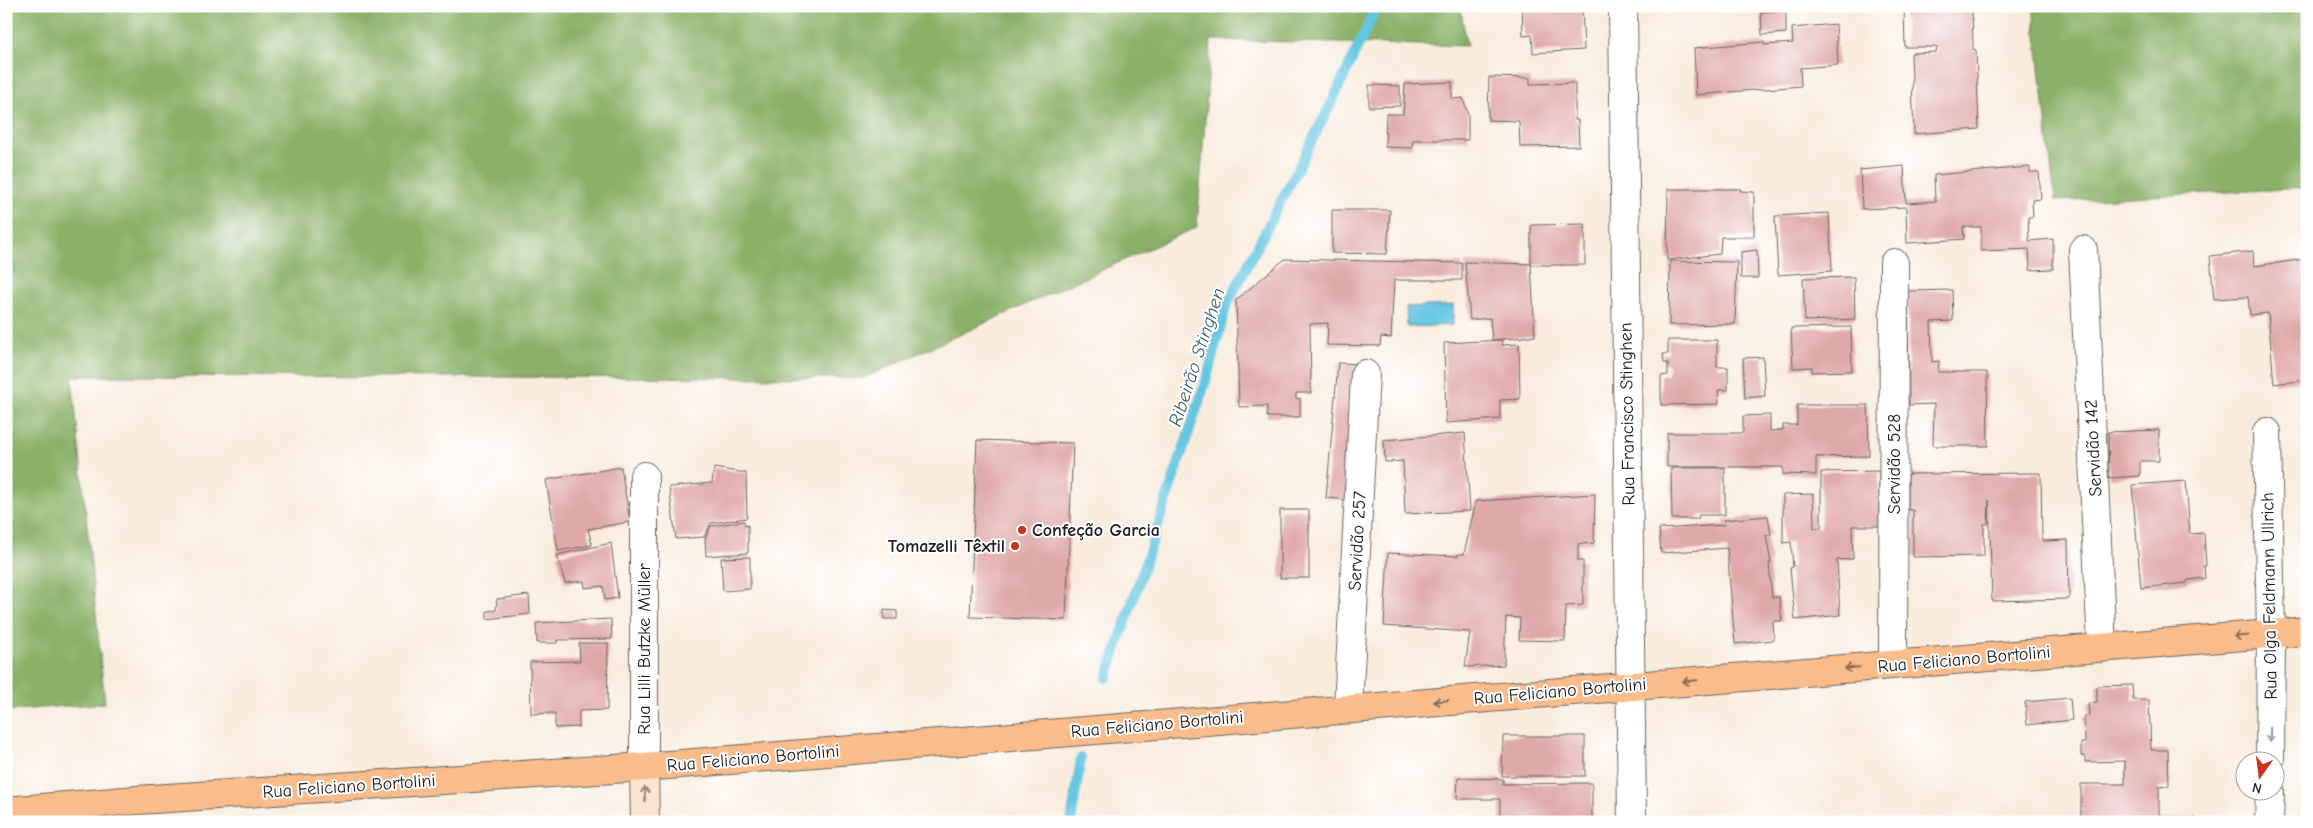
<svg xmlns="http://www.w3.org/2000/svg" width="2313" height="828" font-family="'Comic Neue',sans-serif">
<rect width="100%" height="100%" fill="#fff"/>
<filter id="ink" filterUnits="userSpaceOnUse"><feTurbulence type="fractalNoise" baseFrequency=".02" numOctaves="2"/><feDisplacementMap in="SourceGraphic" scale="10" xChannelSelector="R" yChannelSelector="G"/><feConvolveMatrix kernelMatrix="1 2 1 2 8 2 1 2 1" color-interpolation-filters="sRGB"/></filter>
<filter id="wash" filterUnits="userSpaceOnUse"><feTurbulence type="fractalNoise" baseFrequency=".0096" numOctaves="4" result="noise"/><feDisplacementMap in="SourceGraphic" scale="20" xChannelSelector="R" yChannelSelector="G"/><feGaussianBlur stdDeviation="1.12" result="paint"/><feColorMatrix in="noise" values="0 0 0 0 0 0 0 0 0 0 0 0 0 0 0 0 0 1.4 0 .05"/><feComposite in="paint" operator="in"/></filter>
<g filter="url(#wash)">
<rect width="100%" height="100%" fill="#f9ecdd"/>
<g fill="#88b066" stroke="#526641">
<polygon points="6,6 1460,6 1467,46 1211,40 1197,227 864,378 72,376 105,703 6,711"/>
<polygon points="2033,6 2307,6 2307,188 2055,201"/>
</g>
<polygon fill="#64c6e2" stroke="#40717f" points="1453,305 1453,325 1407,327 1406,307"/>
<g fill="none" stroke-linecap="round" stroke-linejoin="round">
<g stroke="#64c6e2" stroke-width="10">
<polyline points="1107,678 1206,381 1226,307 1330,106 1377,6"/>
<polyline points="1071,822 1081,758"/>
</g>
</g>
<g id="blocks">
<g fill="#dfa9a7">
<polygon points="1522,6 1582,6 1584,50 1533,53 1532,35 1523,36"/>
<polygon points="1904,6 1972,6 1973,49 1976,50 1979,129 1914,134 1911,53 1936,52 1937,47 1905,47"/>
<polygon points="1786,10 1786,33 1762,35 1761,12"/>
<polygon points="1836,24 1838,65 1800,68 1801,86 1696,95 1694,48 1764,42 1764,45 1793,43 1792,28"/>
<polygon points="1489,77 1530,78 1530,84 1575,83 1575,120 1578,120 1579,146 1520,147 1519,121 1488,120"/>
<polygon points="1452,82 1452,99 1463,98 1468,115 1468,140 1413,140 1412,148 1385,147 1386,114 1403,114 1405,84"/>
<polygon points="1369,85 1400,86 1400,106 1369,107"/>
<polygon points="1904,166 1906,203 1937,201 1935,199 1934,175 2030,167 2030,172 2039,172 2041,199 2032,200 2033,217 2028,217 2029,241 2053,239 2053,269 2030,270 2029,249 1981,251 1981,227 1963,227 1964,239 1907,243 1906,207 1862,209 1860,170"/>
<polygon points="1668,189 1741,189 1740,191 1754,192 1754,237 1721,237 1720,254 1667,260"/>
<polygon points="1332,210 1390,210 1387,254 1332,253"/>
<polygon points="1829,213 1832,271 1778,275 1775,216"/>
<polygon points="1585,224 1585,265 1531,265 1531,225"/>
<polygon points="1757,250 1758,278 1741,278 1741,252"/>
<polygon points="2253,251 2254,266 2306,259 2307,380 2274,384 2268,313 2250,315 2248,297 2214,299 2210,256"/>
<polygon points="1285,259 1462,263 1462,280 1394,280 1391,338 1381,337 1380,346 1327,345 1328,323 1310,324 1311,393 1296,393 1296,399 1300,398 1300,417 1267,417 1267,406 1239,407 1236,300"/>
<polygon points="1670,261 1737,262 1735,324 1669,325"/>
<polygon points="1465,262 1531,264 1535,336 1492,340 1490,318 1470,320"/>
<polygon points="1854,277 1855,319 1805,321 1803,278"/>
<polygon points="1952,290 1953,321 1931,322 1932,362 1939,361 1938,372 1987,372 1988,446 1933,446 1934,404 1909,405 1908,291"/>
<polygon points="1851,327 1852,371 1812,372 1812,367 1793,368 1791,328"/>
<polygon points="1502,340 1502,345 1519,344 1520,399 1500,400 1500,419 1446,423 1444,343"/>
<polygon points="1668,340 1717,340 1717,367 1728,367 1728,390 1718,390 1719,404 1661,405 1661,376 1668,375 1668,363 1664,363 1663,354 1668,354"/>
<polygon points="1763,357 1765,396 1745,398 1743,358"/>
<polygon points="1338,363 1362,364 1350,500 1326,498"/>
<polygon points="1797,405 1868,405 1869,456 1816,457 1816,475 1783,474 1783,467 1667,467 1667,433 1743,433 1743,416 1770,415 1770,431 1783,430 1783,425 1797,425"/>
<polygon points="2159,430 2159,461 2140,461 2140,476 2109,478 2108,432"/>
<polygon points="1465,433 1470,511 1405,514 1403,461 1385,462 1384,440"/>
<polygon points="977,440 1073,443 1066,620 970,617"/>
<polygon points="621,467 630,522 588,529 592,545 558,551 546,480"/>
<polygon points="714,468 746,473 747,518 711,523 704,537 676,539 669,487 712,483"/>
<polygon points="1671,468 1725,468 1725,515 1699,515 1698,519 1672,519"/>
<polygon points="1879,471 1879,526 1852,526 1853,559 1837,560 1840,615 1795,620 1790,568 1793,567 1791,542 1783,543 1783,495 1813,494 1814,528 1821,528 1821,472"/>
<polygon points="2041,473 2042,538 2044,541 2068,540 2069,599 1992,601 1989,500 1988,524 1984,524 1984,556 1913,557 1913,510 1908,510 1908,474"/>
<polygon points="2186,481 2190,534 2204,533 2206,566 2204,566 2205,578 2188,580 2187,583 2141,588 2132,485"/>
<polygon points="1595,494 1594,543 1578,544 1578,561 1583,561 1583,605 1566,606 1565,641 1519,640 1520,618 1506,617 1504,665 1465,667 1470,632 1384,626 1388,553 1458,556 1458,554 1464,554 1476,501"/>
<rect x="1280" y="510" width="29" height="68"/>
<polygon points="1768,516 1771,535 1766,535 1771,563 1769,563 1772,597 1779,597 1782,621 1773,621 1774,640 1735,644 1727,548 1661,553 1659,529 1725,525 1724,520"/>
<polygon points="744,521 745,526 748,525 748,553 706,556 705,539 711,526"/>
<polygon points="611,543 618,598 605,600 603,586 585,588 584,581 565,583 557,555"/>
<polygon points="750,557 750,589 723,591 721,558"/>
<polygon points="529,595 530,614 487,619 487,611 496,610 497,599"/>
<polygon points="884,610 897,611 897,619 884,619"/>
<polygon points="611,619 612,639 557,640 557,643 537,643 536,623"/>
<polygon points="579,643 608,643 607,710 579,711 579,727 555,728 555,713 531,714 530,662 580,661"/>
<polygon points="2132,685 2133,700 2149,700 2151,750 2168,750 2169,786 2159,787 2159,818 2195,818 2195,822 2081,822 2081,784 2125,784 2125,761 2085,762 2085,756 2081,756 2081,743 2085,743 2084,716 2089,716 2088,703 2097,702 2097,686"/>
<polygon points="2070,698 2072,720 2027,725 2025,702"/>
<polygon points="1503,736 1585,736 1585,776 1502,776"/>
<polygon points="1458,778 1503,779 1503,784 1592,783 1592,822 1500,822 1500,799 1457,799"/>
</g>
</g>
</g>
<g filter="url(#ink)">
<use href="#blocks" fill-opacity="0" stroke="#696560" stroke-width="1"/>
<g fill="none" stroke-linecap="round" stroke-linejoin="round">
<defs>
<g id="street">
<polyline points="1623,6 1632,822"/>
<polyline points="2083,250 2102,647"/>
<polyline points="2267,432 2271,634 2270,760"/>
<polyline points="644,476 644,767"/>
<polyline points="1893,664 1894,263"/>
<polyline points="1348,708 1365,374"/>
<polyline points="2269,822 2270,790"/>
</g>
<polyline id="secondary" points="644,767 645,822"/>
<polyline id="primary" points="6,811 137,800 644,767 2307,631"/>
</defs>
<use href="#street" stroke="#696560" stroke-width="30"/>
<use href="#secondary" stroke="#696560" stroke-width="30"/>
<use href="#primary" stroke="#696560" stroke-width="30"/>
<use href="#street" stroke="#fff" stroke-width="28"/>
<use href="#secondary" stroke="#fde4d1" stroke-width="28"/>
<use href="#primary" stroke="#fabc8b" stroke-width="28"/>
</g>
<defs><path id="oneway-shaft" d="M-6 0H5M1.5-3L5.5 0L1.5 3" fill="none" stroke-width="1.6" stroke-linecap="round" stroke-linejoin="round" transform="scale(1.25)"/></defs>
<g stroke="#8b6c54">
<use href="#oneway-shaft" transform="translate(2241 636) rotate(176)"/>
<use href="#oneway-shaft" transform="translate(1852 668) rotate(175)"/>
<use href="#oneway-shaft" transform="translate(1690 681) rotate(175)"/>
<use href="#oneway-shaft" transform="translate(1441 701) rotate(175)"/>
</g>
<use stroke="#999" href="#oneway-shaft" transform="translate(2270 735) rotate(91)"/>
<use stroke="#988a80" href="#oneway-shaft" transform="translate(645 794) rotate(-91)"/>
</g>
<g fill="#c8321e" stroke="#fff" stroke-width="2">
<circle cx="1022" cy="530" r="5"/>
<circle cx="1015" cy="546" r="5"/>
</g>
<g text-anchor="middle" stroke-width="4" stroke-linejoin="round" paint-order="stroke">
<g font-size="18" fill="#1c1c1c" stroke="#fff">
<text transform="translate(1627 414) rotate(-91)" y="6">Rua Francisco Stinghen</text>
<text transform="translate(2093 448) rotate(-93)" y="6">Servidão 142</text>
<text transform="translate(1894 464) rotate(-90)" y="6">Servidão 528</text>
<text transform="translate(1357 541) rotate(-87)" y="6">Servidão 257</text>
<text transform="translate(2269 596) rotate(-91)" y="6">Rua Olga Feldmann Ullrich</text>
<text transform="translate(644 649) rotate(-90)" y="6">Rua Lilli Butzke Müller</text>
<text transform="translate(1964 659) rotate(-5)" y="6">Rua Feliciano Bortolini</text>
<text transform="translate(1560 691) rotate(-5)" y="6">Rua Feliciano Bortolini</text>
<text transform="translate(1157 724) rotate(-5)" y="6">Rua Feliciano Bortolini</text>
<text transform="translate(753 758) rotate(-5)" y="6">Rua Feliciano Bortolini</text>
<text transform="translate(349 786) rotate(-4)" y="6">Rua Feliciano Bortolini</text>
</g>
<g font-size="18" font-weight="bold" fill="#1c1c1c" stroke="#fff" text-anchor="start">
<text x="1032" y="536">Confeção Garcia</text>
<text x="1005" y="552" text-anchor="end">Tomazelli Têxtil</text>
</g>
<g font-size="19" font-style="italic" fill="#39606b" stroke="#fff">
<text transform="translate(1196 357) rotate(-72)" y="7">Ribeirão Stinghen</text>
</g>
</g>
<rect width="2313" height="828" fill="none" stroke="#fff" stroke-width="25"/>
<g transform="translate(2260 776) rotate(194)"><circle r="24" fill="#ffffff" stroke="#a4a4a4"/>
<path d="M0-4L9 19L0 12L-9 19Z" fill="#c8321e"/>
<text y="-8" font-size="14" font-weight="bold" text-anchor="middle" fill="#1c1c1c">N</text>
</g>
</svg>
